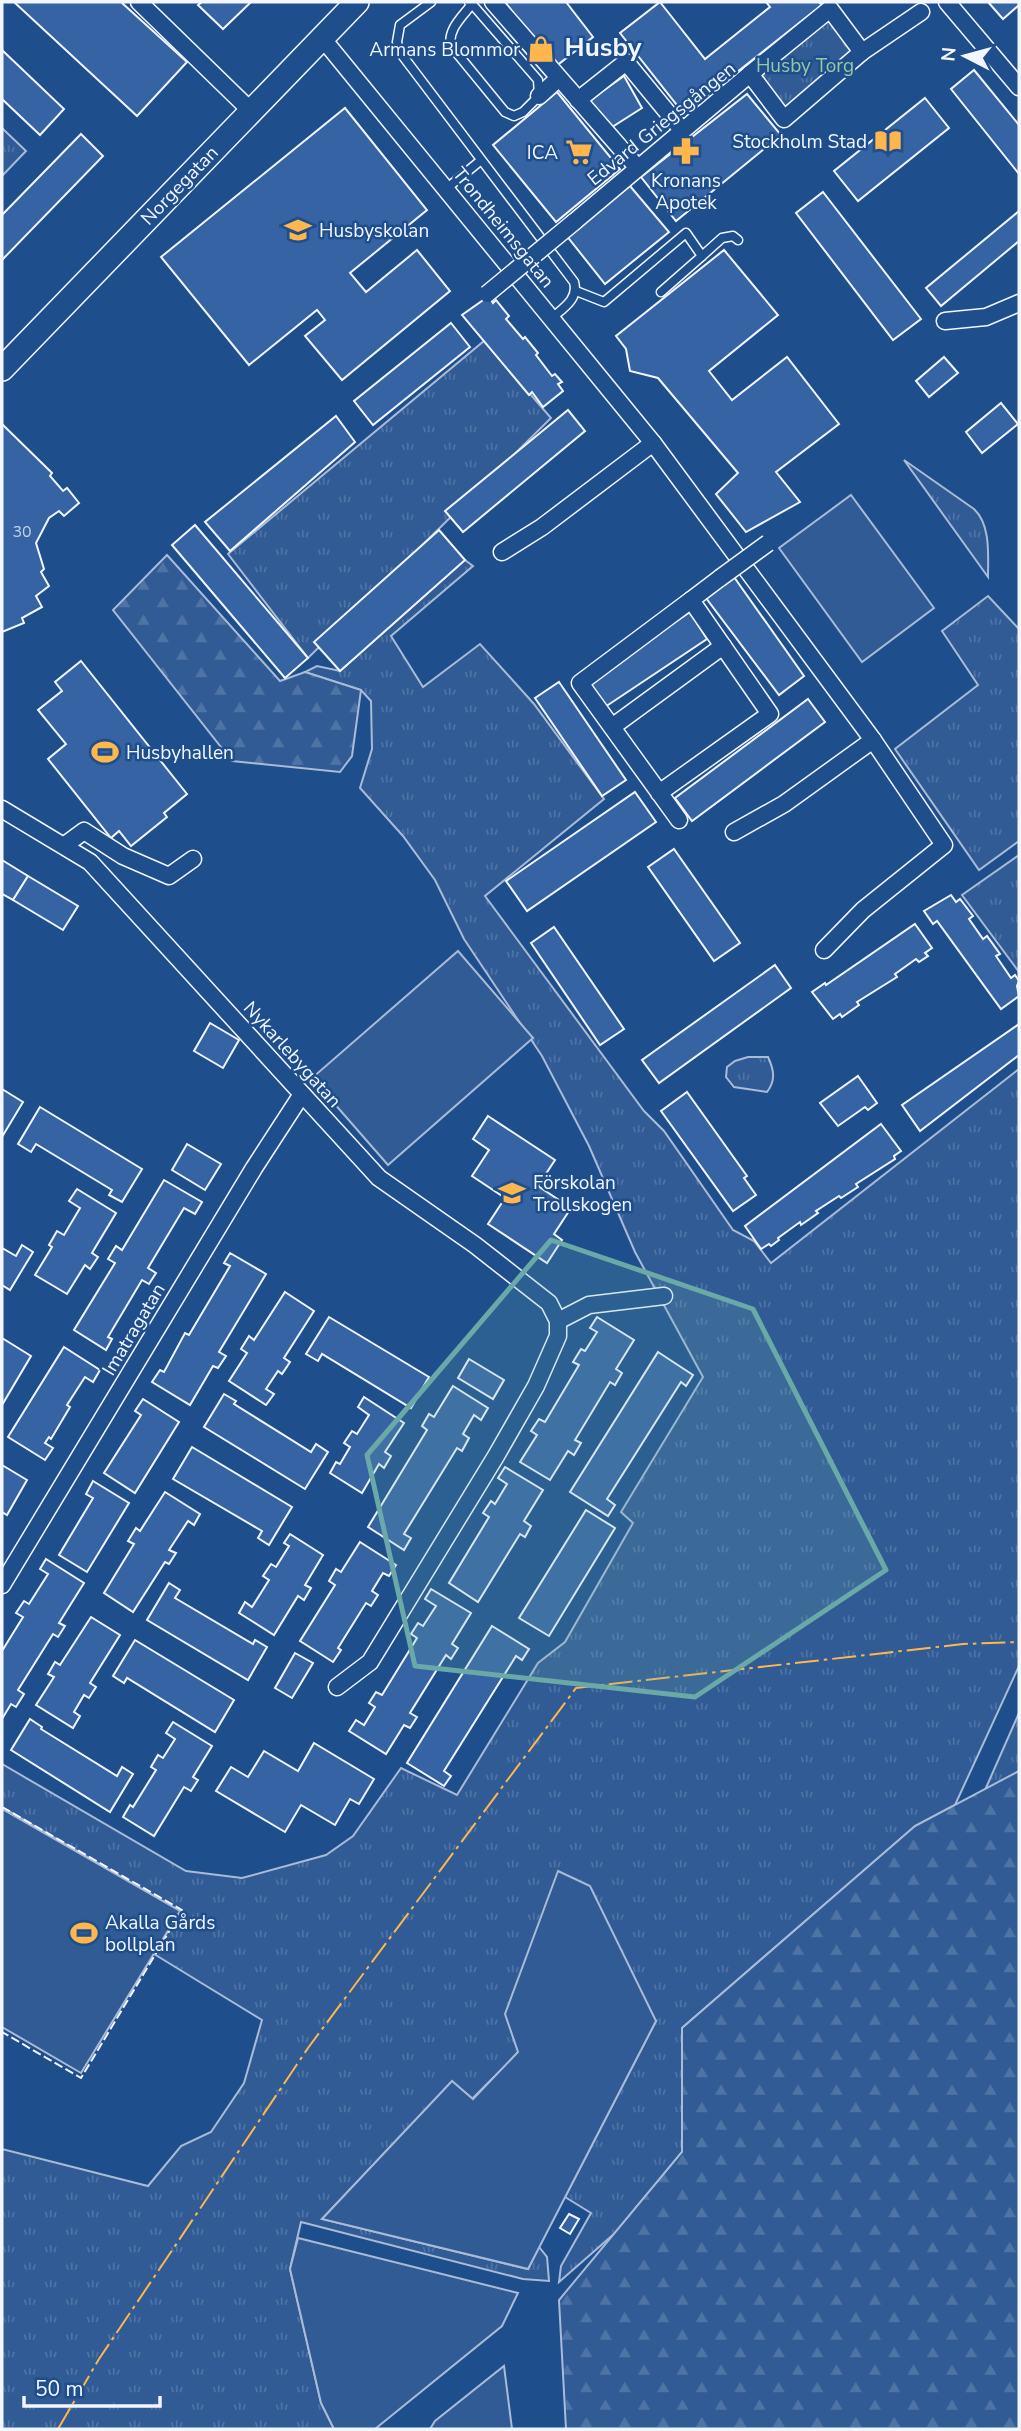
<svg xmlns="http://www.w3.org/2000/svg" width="1021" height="2431" font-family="'Nunito Sans',sans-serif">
<defs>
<pattern id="grass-tufts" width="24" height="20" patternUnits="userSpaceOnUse" patternTransform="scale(1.75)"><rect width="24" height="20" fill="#305b95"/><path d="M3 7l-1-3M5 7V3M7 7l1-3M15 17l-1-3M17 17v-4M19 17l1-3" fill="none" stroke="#4e73a5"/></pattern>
<pattern id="forest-firs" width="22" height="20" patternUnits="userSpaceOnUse" patternTransform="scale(1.75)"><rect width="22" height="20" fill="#305b95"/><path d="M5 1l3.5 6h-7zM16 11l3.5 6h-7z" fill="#4e73a5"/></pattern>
</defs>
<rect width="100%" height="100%" fill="#1f4e8c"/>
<g fill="url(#grass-tufts)" stroke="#a8bbd7" stroke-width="2">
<polygon points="830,9 862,52 784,119 750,74"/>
<polygon points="2,128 26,151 2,176"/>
<polygon points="484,341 551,418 308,658 228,554"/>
<path d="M 904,460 L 974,509 C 991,525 988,555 988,577 Z"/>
<polygon points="465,560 473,566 391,636 423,687 480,644 534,704 604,799 485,896 644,1111 664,1131 733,1230 754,1241 771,1263 1019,1069 1019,1666 955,1805 915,1826 682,2028 682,2152 615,2233 559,2282 561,2266 591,2213 565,2197 656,2021 519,2052 472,2099 452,2082 322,2219 528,2269 539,2247 547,2257 549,2281 523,2279 301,2222 290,2269 321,2403 334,2429 2,2429 2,2149 148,2186 181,2146 211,2132 244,2083 262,2020 154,1954 180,1911 2,1807 2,1764 186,1871 242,1878 326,1855 353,1836 401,1768 457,1795 538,1663 565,1642 633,1523 621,1512 703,1377 635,1252 589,1146 542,1056 464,939 435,880 403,836 360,788 372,749 371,701 361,690 305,672 317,666 340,671"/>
<polygon points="988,596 1019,629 1019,841 979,870 895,749 978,685 942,631"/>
<polygon points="1019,855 1019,972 962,895"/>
<path d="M 748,1057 L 768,1057 C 774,1070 776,1080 767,1092 L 734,1087 L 726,1077 L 727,1067 L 735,1061 Z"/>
<polygon points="1019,1713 1019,1771 985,1790"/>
</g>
<g fill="url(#forest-firs)" stroke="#a8bbd7" stroke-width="2">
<polygon points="167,555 280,681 305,672 361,690 352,756 340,772 232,761 113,610"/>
<polygon points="1019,1771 1019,2429 566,2429 559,2300 682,2152 682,2028 915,1826"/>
</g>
<g fill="#305b95" stroke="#a8bbd7" stroke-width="2">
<polygon points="851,495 934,608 862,662 779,548"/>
<polygon points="458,951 533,1038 388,1165 312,1078"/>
<polygon points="2,1809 180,1911 81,2073 2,2027"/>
<polygon points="558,1871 590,1886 656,2021 528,2269 322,2219 452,2081 473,2099 518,2052 505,2014"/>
<polygon points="298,2238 518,2293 502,2326 375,2429 334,2429 321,2403 290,2269"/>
<polygon points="504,2366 512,2429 430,2429 435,2421"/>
</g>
<g fill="#3563a3" stroke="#f2f6ff" stroke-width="2">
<polygon points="14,2 121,2 187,62 137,116"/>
<polygon points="202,2 251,2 223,29 198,5"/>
<polygon points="505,2 566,2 593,37 555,67"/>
<polygon points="660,2 705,59 770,7 766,2 819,2 822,5 684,114 620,33"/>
<polygon points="988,2 1019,2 1019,5 1003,19"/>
<polygon points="2,50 64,109 40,135 2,99"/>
<polygon points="974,70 1019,125 1019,174 951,89"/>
<polygon points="624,76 642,108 609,129 586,103"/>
<polygon points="557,92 620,169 556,222 493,145"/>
<polygon points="747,94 781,135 676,221 641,177"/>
<polygon points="925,98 949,128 858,201 834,171"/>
<polygon points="345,108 427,210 350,273 366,292 417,250 450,291 342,380 305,336 325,320 317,310 249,365 161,257"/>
<polygon points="81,134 103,156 2,260 2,215"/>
<polygon points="630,186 669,232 605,284 566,235"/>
<polygon points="823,192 921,319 893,340 796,213"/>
<polygon points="1019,211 1019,241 941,306 926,288"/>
<polygon points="724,250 778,315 709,371 732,400 787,357 839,424 776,472 800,502 746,532 716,494 738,473 658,378 630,371 626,349 616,336"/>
<polygon points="489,296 493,303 496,300 509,316 506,319 523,339 525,337 538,353 536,355 552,376 555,374 562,382 558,384 563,391 543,407 532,392 529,395 462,315"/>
<polygon points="451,323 470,347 373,425 354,401"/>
<polygon points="944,357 958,373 929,397 916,381"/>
<polygon points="1001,403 1018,424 982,453 966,432"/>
<polygon points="568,410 585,431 463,532 445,511"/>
<polygon points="336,416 355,442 230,551 205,522"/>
<polygon points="2,424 52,473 50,476 63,491 67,488 79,503 64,516 59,511 49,518 36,543 44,569 41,572 49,586 36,596 42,607 22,618 24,623 2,632"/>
<polygon points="195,525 308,658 285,678 172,545"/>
<polygon points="439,530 465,560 340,671 314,642"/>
<polygon points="734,577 804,676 779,695 706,598"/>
<polygon points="690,612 707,639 602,709 584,684"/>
<polygon points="81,661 187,794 164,813 167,817 131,846 119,831 111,838 48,759 66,744 38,710 62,691 55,682"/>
<polygon points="559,682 626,780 602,796 535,698"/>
<polygon points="808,699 825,722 692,821 675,798"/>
<polygon points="635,792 656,822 527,911 506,881"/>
<polygon points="674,849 740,943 714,961 648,867"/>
<polygon points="2,860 28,876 13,900 2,894"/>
<polygon points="28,876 78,906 63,930 13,900"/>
<polygon points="951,895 956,902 960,899 973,916 969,919 983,939 987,936 1000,954 996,956 1011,978 1015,975 1019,981 1017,986 1019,996 1001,1009 937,921 933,924 924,911"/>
<polygon points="915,924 932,948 925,953 928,956 919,962 916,959 895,974 897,977 857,1002 859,1005 842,1017 840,1014 833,1019 812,992 825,983 826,985"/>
<polygon points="554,927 624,1029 600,1045 531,943"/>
<polygon points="775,965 791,988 659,1083 642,1060"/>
<polygon points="210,1023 239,1040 223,1068 194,1051"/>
<polygon points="1019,1024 1019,1055 920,1131 902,1105"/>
<polygon points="858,1076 877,1103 868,1110 865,1107 838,1126 820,1103"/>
<polygon points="2,1089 23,1102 2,1137"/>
<polygon points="687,1092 747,1176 744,1178 756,1195 733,1211 661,1111"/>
<polygon points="40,1107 142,1169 122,1202 109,1195 112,1190 36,1144 31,1152 18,1144"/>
<polygon points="488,1116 555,1160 538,1186 571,1208 554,1234 562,1240 547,1263 488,1224 505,1198 472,1176 489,1150 473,1139"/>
<polygon points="881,1124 901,1151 894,1156 895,1159 856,1184 858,1187 841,1198 839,1196 816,1211 818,1213 801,1225 800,1222 778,1238 779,1240 771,1246 769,1244 761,1249 745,1226"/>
<polygon points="187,1144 221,1164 205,1190 172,1170"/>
<polygon points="164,1180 202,1202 195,1214 184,1208 148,1268 156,1273 149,1284 142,1280 108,1337 112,1339 106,1350 74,1330 115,1263 108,1259 116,1246 122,1250"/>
<polygon points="77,1189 116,1213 92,1253 98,1257 90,1269 85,1265 67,1294 35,1275 52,1247 49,1245 57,1231 64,1235 80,1208 69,1201"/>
<polygon points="22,1245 33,1252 10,1290 2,1285 2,1248 16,1256"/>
<polygon points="230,1253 266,1274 219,1352 226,1356 218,1368 213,1366 190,1405 152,1382 160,1370 164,1372 185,1333 189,1335 230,1266 224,1263"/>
<polygon points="285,1292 314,1311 284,1358 290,1362 282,1374 278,1371 266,1389 274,1394 266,1405 229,1381 247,1353 241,1349 249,1336 254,1340"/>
<polygon points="329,1317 429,1377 411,1408 322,1354 318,1361 306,1354"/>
<polygon points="597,1317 634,1340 616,1369 622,1373 615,1385 610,1382 575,1440 581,1443 574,1455 568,1451 550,1480 520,1462 537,1435 531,1431 539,1419 545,1422 579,1365 573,1362 581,1349 585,1351 597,1332 590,1328"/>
<polygon points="2,1338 31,1356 2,1405"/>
<polygon points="64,1347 100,1370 93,1382 85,1377 67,1405 70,1407 51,1439 49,1437 45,1443 53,1448 45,1460 8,1437"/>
<polygon points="658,1352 693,1375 686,1386 681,1382 607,1499 615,1505 608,1516 570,1492"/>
<polygon points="469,1359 504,1380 493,1399 458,1378"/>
<polygon points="453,1386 488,1408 481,1420 474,1415 463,1434 469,1438 462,1451 457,1448 404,1534 411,1538 404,1550 368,1527 427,1430 422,1426 429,1414 434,1417"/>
<polygon points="224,1394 236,1401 234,1404 311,1452 316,1444 328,1452 305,1489 204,1427"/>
<polygon points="364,1397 404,1423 385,1452 391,1456 384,1468 379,1464 362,1493 330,1473 336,1462 340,1464 350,1447 344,1443 352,1431 357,1434 369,1415 358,1407"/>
<polygon points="143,1399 179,1422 135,1493 104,1473 141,1415 135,1411"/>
<polygon points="192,1447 292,1507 269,1545 258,1538 262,1531 173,1479"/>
<polygon points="2,1465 27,1480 7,1515 2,1512"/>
<polygon points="505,1467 543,1490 524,1521 531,1526 525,1537 520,1534 478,1602 449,1583 489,1517 483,1513 491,1501 495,1504 507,1484 498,1478"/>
<polygon points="93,1481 129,1503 87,1572 59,1555 93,1498 86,1494"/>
<polygon points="165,1492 200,1514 194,1525 188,1521 169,1550 176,1553 169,1564 165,1562 133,1612 104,1593 134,1544 128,1541 136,1528 140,1531"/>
<polygon points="586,1510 615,1528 549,1636 519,1618"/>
<polygon points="290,1534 323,1555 305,1585 311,1588 304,1600 298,1596 274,1635 239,1613 245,1602 252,1607 269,1580 263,1576 271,1564 276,1567 289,1546 284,1543"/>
<polygon points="360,1542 396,1565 389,1576 383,1573 372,1591 378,1595 371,1606 366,1603 338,1648 341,1650 333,1662 300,1641 335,1585 329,1581 336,1569 341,1572"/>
<polygon points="46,1559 84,1583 59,1623 65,1626 58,1637 53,1634 18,1690 24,1694 16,1707 11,1704 2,1719 2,1651 23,1617 16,1613 24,1601 29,1604 48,1574 40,1569"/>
<polygon points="169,1583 180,1590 175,1598 253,1644 255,1640 267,1647 248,1680 147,1620"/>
<polygon points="431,1589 471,1613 452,1644 458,1648 451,1659 446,1655 410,1713 417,1717 410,1728 404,1725 386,1754 349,1731 356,1720 364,1725 375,1707 369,1703 376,1692 382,1695 417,1638 411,1634 418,1623 423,1626 436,1606 425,1599"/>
<polygon points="91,1617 120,1635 90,1683 96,1687 89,1698 84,1695 74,1712 80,1716 73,1728 36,1705 54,1677 48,1674 55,1662 60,1665"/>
<polygon points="492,1626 529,1649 522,1660 516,1656 444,1771 451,1776 444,1786 407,1763"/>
<polygon points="135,1640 234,1700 215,1732 127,1678 124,1683 113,1676"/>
<polygon points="295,1653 313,1663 292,1698 275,1688"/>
<polygon points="30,1719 42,1727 41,1729 117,1776 122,1767 133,1774 110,1812 11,1750"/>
<polygon points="173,1722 212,1746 193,1777 198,1780 191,1791 184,1787 154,1836 123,1817 130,1805 133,1807 156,1770 151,1767 158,1755 163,1758 175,1739 166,1733"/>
<polygon points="314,1743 374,1779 359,1804 350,1799 335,1825 301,1805 285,1832 216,1791 231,1767 248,1777 264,1751 298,1771"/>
<polygon points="569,2214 579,2219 570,2234 560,2228"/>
</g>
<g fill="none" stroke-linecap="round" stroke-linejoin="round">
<defs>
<g id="lane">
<path d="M 431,2 L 400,25 L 397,42 L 399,51 L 574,282 C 579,299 563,308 552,318"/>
<path d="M 469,2 L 472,4 L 538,80 L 539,96 L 523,112 L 514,116 L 505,112 L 451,46 C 447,30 462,17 472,4"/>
<polyline points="446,189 480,161"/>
<polyline points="702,256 722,238 733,236 738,240"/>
<polyline points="576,291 604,302 686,233 702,256 661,292"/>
</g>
<g id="street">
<polyline points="139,2 250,110"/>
<polyline points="493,2 637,167"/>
<polyline points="947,2 1019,87"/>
<polyline points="323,39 653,443 873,740 944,845 863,910 824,950"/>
<polyline points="750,74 830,9 862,52"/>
<polyline points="539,96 559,78"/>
<polyline points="578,100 626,62 682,130"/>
<polyline points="574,222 750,74 784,119 862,52 921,12"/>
<polyline points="945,321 986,317 1019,303"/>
<polyline points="502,552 542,527 653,443"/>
<polyline points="691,600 720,578"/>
<polyline points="612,727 723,646"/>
<path d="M 659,793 L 770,714 L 691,600 L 580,683 C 613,729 646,774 679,820"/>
<polyline points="2,809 90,862 379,1178 475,1245 549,1303 558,1321 558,1336 536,1386 496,1456 370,1662 337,1687"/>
<polyline points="734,832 784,804 873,740"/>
<polyline points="65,845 84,831 123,856 169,876 193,859"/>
<polyline points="558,1321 589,1305 664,1296"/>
<polyline points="2,1585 254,1168 302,1094"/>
</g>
<polyline id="secondary" points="2,369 357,2"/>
</defs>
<use href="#lane" stroke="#f2f6ff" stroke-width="11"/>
<use href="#street" stroke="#f2f6ff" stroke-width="19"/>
<use href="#secondary" stroke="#f2f6ff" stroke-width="26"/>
<use href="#lane" stroke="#1f4e8c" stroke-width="8"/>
<use href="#street" stroke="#1f4e8c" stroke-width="16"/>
<use href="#secondary" stroke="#1f4e8c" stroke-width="23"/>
<defs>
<g id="street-bridge">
<polyline points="487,294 574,222"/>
<polyline points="720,578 768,543"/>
</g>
</defs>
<use href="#street-bridge" stroke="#f2f6ff" stroke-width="19" stroke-linecap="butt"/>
<use href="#street-bridge" stroke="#1f4e8c" stroke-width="16"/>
<polyline stroke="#f2f6ff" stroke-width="2" stroke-dasharray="9 3.5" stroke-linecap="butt" points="2,1807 182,1910 81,2078 2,2032"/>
<polyline stroke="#ffb74d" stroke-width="2" stroke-dasharray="24 5 3.5 5" stroke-linecap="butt" points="58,2429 99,2359 308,2048 576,1688 963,1644 1019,1642"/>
</g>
<path fill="#6aa9a8" fill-opacity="0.2" stroke="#6aa9a8" stroke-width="5" stroke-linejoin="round" d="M 551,1240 L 753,1309 L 886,1570 L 695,1697 L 415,1666 L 367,1455 Z"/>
<defs>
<symbol id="shop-bare" viewBox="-9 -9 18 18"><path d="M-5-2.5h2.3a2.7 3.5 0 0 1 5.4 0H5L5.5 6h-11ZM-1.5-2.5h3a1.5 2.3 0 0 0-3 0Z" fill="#ffb74d" stroke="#1f4e8c" stroke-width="2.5" paint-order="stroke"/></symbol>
<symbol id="library-bare" viewBox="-9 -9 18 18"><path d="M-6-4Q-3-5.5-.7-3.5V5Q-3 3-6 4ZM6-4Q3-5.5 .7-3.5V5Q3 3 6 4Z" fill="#ffb74d" stroke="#1f4e8c" stroke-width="2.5" paint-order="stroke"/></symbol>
<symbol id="pharmacy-bare" viewBox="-9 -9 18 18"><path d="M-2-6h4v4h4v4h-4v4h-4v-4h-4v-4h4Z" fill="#ffb74d" stroke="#1f4e8c" stroke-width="2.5" paint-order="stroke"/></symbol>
<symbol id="supermarket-bare" viewBox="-9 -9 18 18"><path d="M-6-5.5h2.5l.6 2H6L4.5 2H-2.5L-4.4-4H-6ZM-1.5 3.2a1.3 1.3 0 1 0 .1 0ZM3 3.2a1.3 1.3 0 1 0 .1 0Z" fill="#ffb74d" stroke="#1f4e8c" stroke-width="2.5" paint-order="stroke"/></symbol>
<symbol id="school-bare" viewBox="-9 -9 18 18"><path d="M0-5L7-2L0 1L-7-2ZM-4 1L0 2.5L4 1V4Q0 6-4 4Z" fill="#ffb74d" stroke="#1f4e8c" stroke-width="2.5" paint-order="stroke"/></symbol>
<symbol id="stadium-bare" viewBox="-9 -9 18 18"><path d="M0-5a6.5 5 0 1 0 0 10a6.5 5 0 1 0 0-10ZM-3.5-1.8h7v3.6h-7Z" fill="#ffb74d" stroke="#1f4e8c" stroke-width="2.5" paint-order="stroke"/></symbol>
</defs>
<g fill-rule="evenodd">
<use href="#shop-bare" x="522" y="30" width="38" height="38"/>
<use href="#library-bare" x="869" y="122" width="38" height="38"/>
<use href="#pharmacy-bare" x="667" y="132" width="38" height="38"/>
<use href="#supermarket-bare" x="560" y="133" width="38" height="38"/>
<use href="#school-bare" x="279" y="211" width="38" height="38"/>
<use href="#stadium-bare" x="86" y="733" width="38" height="38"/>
<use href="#school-bare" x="493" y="1174" width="38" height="38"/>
<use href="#stadium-bare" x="65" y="1914" width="38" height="38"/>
</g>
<g text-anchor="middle" stroke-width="5" stroke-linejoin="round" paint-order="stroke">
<g font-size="16" fill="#c3d1e8">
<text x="22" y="537">30</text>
</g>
<g font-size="19" fill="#f2f6ff" stroke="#1f4e8c" text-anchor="start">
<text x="520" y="56" text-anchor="end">Armans Blommor</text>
<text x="867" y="148" text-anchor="end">Stockholm Stad</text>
<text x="558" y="159" text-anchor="end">ICA</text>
<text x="686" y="187" text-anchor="middle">Kronans<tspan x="686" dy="22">Apotek</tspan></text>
<text x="319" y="237">Husbyskolan</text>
<text x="126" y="759">Husbyhallen</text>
<text x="533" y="1189">Förskolan<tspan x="533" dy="22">Trollskogen</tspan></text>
<text x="105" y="1929">Akalla Gårds<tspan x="105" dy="22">bollplan</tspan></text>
</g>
<g font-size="19" fill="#97c8a6" stroke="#1f4e8c">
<text x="805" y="72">Husby Torg</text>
</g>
<g font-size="19" fill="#f2f6ff" stroke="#1f4e8c">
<text transform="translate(661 123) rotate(-39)" y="7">Edvard Griegsgången</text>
<text transform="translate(179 185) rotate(-46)" y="7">Norgegatan</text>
<text transform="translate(504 227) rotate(51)" y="7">Trondheimsgatan</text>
<text transform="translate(293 1054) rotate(48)" y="7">Nykarlebygatan</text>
<text transform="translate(133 1329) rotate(-59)" y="7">Imatragatan</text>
</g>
<g font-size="26" font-weight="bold" fill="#f2f6ff" stroke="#1f4e8c">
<text x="603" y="56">Husby</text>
</g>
</g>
<rect width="1021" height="2431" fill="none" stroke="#f2f6ff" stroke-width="7"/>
<g transform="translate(965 56) rotate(276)" stroke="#1f4e8c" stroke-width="5" paint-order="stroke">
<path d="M0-5L12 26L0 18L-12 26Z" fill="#f2f6ff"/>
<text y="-10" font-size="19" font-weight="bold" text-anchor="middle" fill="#f2f6ff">N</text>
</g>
<path d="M24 2396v10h136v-10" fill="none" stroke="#f2f6ff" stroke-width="3.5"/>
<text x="35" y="2396" font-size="21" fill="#f2f6ff" stroke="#1f4e8c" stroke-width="5" paint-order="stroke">50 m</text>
</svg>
